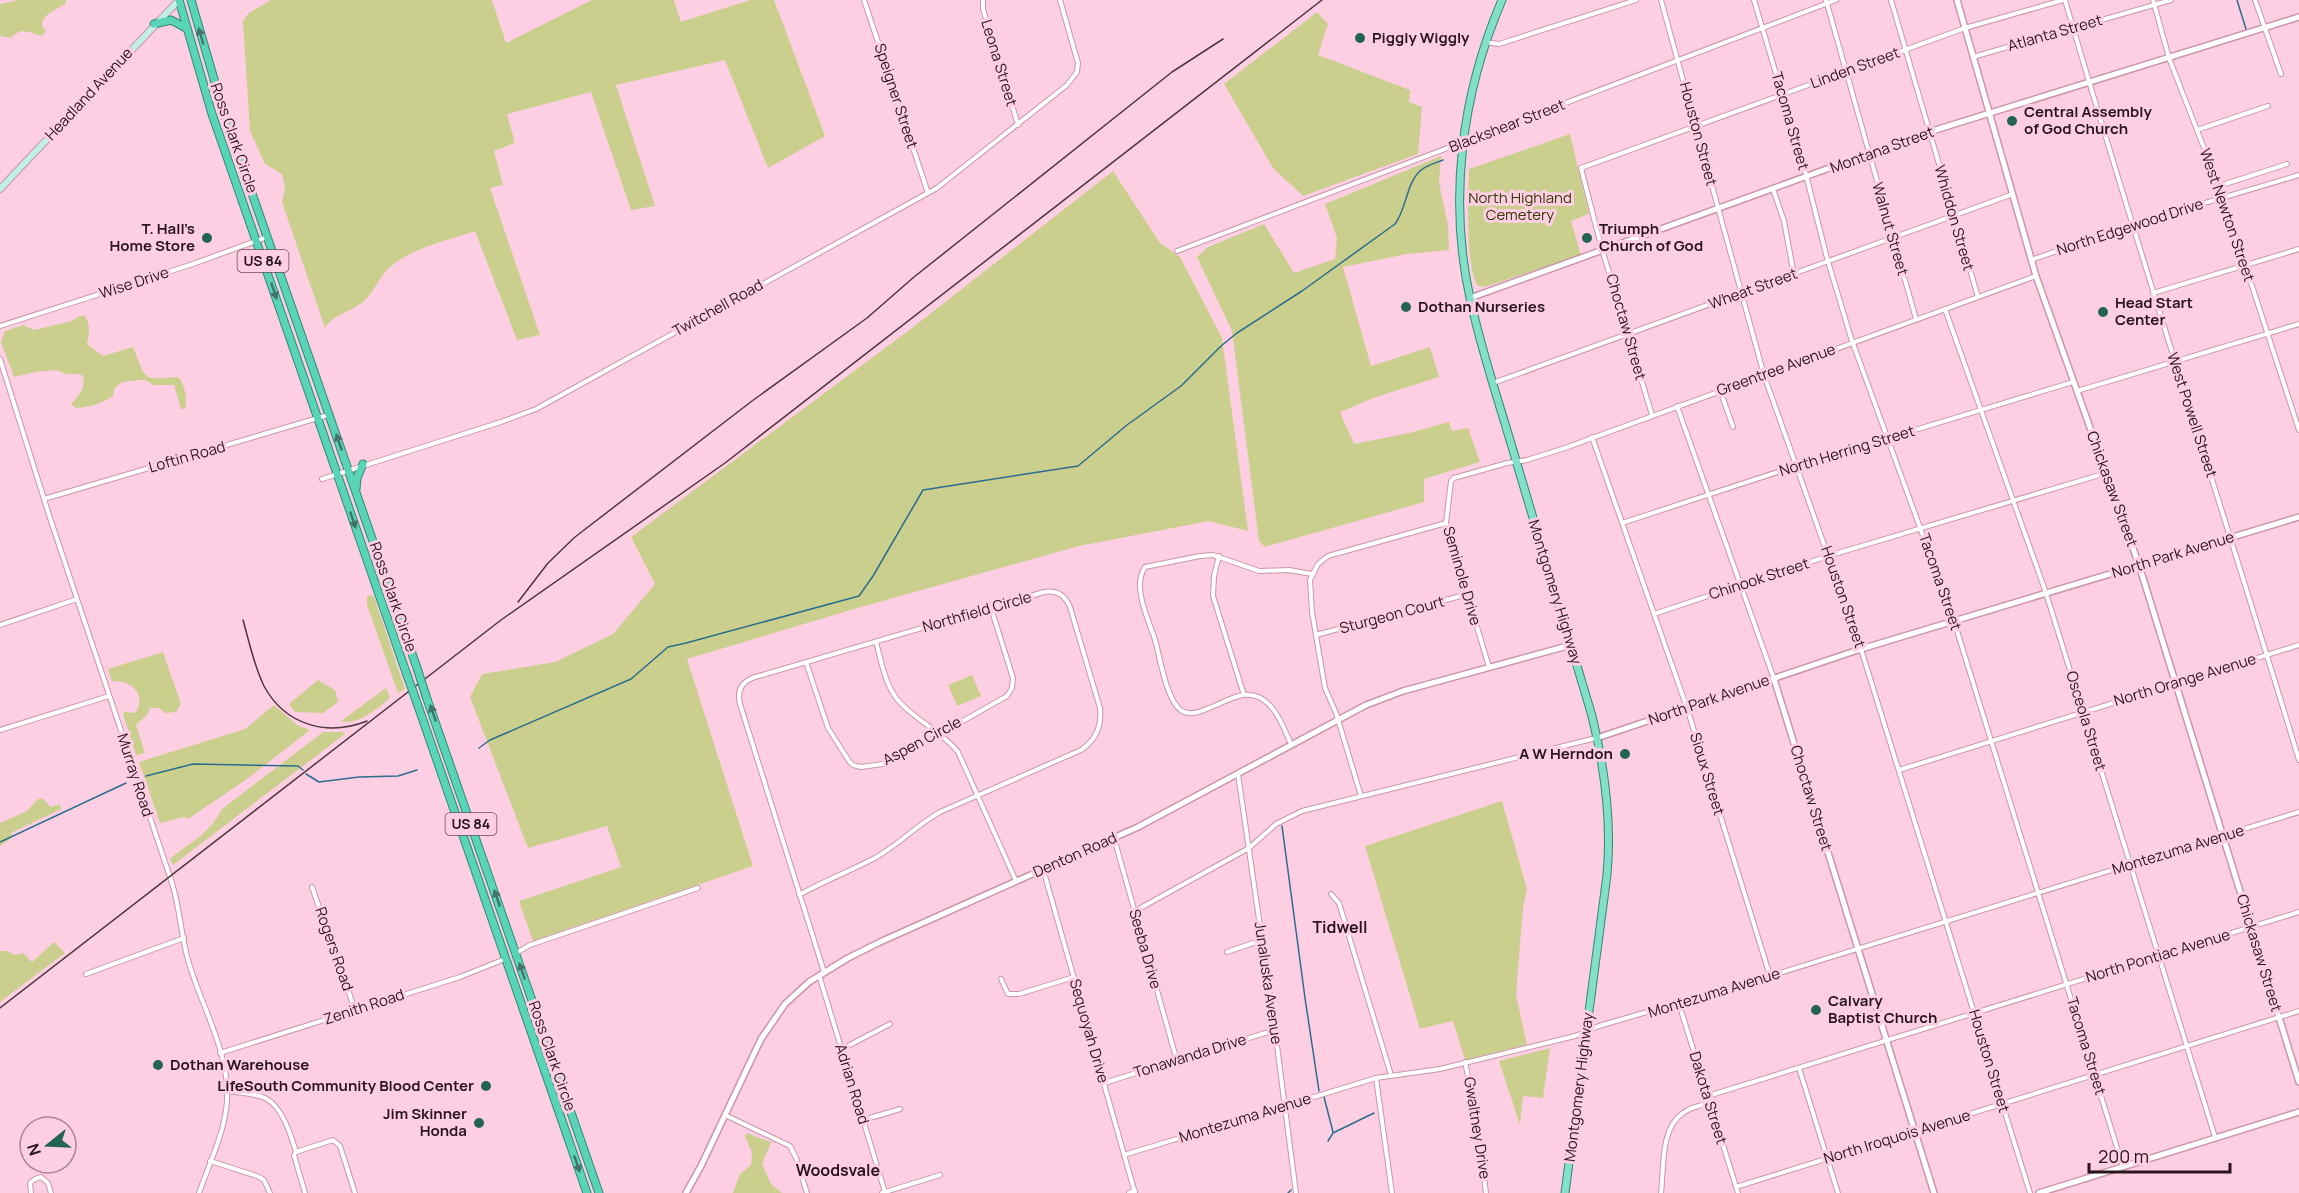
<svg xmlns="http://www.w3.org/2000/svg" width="2299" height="1193" font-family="Manrope,sans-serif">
<rect width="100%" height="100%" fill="#fecfe3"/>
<g fill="#cbcf8e">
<path d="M 19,0 L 66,0 L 65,4 C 56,10 42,14 42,26 L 46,31 L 42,36 C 30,33 21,26 11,38 L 0,36 L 0,4 Z"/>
<path d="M 271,0 L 492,0 L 506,43 L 592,0 L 674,0 L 681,22 L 750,0 L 774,0 L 825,136 L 768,168 L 725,60 L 616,85 L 655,206 L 631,210 L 591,92 L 507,114 L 515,143 L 494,151 L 503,185 L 490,188 L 540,335 L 517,340 L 475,231 C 447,241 411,248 389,268 C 380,277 375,289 366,299 C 355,311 333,314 325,328 L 282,202 L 285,188 L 282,174 L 265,164 L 250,131 L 243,21 L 249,13 Z"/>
<polygon points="1317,12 1328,24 1318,55 1410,90 1409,102 1422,107 1418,154 1303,196 1273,168 1224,84"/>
<path d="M 1570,134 L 1589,214 L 1571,221 L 1581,255 L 1485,287 L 1478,286 C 1465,268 1468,192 1469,169 Z"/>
<polygon points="1441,156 1439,183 1448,225 1449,250 1407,254 1343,267 1371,366 1430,347 1439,377 1376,397 1340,412 1354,444 1409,433 1449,422 1452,431 1468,428 1480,462 1424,479 1424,502 1265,547 1259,541 1232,331 1197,257 1208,247 1264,224 1294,273 1335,259 1337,238 1325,204"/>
<polygon points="1113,171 1160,243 1180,257 1222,338 1248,531 1209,521 1079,546 854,609 687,659 753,866 533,941 519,901 621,867 607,826 528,848 470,697 482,674 555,662 613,634 655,584 631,537 908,331"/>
<path d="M 79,316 L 85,316 C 91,326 89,333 87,344 L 103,356 L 133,347 C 147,381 141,380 178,377 C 185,384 188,401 185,409 L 181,409 L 174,385 L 154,385 L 145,380 L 140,380 L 122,382 L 114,389 L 113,396 C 104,403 87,408 76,408 L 71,404 C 79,395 86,389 83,376 L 79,374 L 66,374 L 56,370 L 35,372 L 14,377 L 1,342 L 5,331 L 23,325 L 34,330 L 72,321 Z"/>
<polygon points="371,595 374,597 405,689 398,693 367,605 367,597"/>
<path d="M 163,652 L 181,704 L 176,712 L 165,713 L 159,708 L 150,708 L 147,715 L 136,725 L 145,753 L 136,755 L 123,714 L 125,711 L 130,713 L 136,712 C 147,693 130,680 112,681 L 108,669 Z"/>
<polygon points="972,675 981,696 957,706 948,685"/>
<polygon points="318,680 335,690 338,702 323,713 295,712 289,704"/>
<path d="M 386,688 L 390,698 C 378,708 358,726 341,721 Z"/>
<polygon points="274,705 297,725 310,730 247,779 188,819 184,817 160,823 139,762 245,729"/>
<path d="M 323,732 L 343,732 L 345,734 L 173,865 L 170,859 C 192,840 207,837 222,809 Z"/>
<polygon points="41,798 46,801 50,807 60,804 61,809 11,833 12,838 0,846 0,823 27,811 37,800"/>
<polygon points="1502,801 1527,889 1523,908 1516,995 1527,1045 1465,1060 1453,1021 1420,1029 1365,846"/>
<polygon points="54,942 65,953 0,1002 0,951 8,951 14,955 23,953 32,962"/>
<polygon points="1550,1048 1543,1098 1523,1096 1520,1125 1499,1061"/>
<polygon points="747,1133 771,1142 762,1164 771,1184 782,1193 733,1193 740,1174 751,1165 752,1153 745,1136"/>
</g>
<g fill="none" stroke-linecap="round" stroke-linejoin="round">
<g stroke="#2b6d8f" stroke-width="1.5">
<polyline points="2237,0 2246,29"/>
<path d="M 479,748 L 490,740 L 631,679 L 668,647 L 686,643 L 859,596 L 873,576 L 923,490 L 1078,466 L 1127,425 L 1181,386 L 1221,346 L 1237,333 L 1302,291 L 1395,224 C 1407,208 1406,184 1420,171 C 1426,165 1436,163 1443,160"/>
<polyline points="306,774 319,782 359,777 398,776 417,770"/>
<polyline points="146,776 193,764 298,766 303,770"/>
<polyline points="1282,826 1305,998 1319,1091"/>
<polyline points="0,842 126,783"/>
<polyline points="1324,1097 1333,1132"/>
<polyline points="1328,1141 1333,1133 1374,1113"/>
<polyline points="1288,1193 1291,1190"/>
</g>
<defs>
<g id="minor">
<polyline points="864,0 928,193"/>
<polyline points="983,0 983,9 1018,125"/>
<polyline points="1661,0 1764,375 1861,649 2030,1193"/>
<polyline points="1754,0 1805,171 1827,258 1851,338 1954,621 2123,1167"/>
<polyline points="1826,0 1916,319"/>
<polyline points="1891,0 1978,297"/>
<path d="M 2065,0 C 2139,255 2222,506 2299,760"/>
<polyline points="2153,0 2169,58 2223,197 2299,430"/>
<polyline points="2255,0 2281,74"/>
<polyline points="1485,42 1499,44 1636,0"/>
<polyline points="1973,57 2171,0"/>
<polyline points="2197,130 2268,106"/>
<polyline points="2219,186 2287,164"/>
<polyline points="1773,189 1784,221 1794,275"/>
<polyline points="1177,251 1836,0"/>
<polyline points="2031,260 2131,225 2299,175"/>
<polyline points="2153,293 2299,249"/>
<polyline points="1945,309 2046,593 2215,1137"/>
<polyline points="0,326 190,265 267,237"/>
<path d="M 0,359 L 50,518 L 172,883 C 180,909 181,935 188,960 C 201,1006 230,1052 227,1101 C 225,1132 209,1164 199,1193"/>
<polyline points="1493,383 2013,194"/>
<polyline points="1720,390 1733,427"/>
<polyline points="2077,391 2299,324"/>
<polyline points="1677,406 1774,679"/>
<polyline points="1652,415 1601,246 1581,168 1965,28 2063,0"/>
<polyline points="1592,437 1687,708 1770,976"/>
<polyline points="322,479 501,422 536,409 937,188 1067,85 1077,72 1078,63 1060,0"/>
<polyline points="44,499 328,415"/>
<polyline points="1622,523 1796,466 2073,382"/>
<polyline points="1219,556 1214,576 1213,596 1244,695"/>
<polyline points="1654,614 1828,556 2106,473"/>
<polyline points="0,625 77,599"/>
<polyline points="1316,635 1468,594"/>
<path d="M 876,642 C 881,660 885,684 897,699 C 914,720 942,731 958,752 L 1016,881"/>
<polyline points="806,662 828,728 849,761 853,765 861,767 883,764 903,755 1007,696 1012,688 1013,678 991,608"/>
<polyline points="1489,667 1446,523 1451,481 1454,478 1507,463 1527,460 1565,448 2036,276"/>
<polyline points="0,730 109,696"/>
<path d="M 1291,744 C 1282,724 1271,691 1243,695 C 1230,697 1217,706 1204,710 C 1197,713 1189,715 1182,711 C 1167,702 1160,659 1156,643 C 1150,622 1131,588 1145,567 L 1200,556 L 1213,555 L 1259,571 L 1289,570 L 1312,574"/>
<polyline points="1899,770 2299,645"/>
<polyline points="1238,774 1275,1030 1296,1193"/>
<polyline points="1361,796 1336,713 1325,688 1312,612 1310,580 1318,564 1328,556 1446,523"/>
<polyline points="1114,838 1177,1061"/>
<polyline points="1043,869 1135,1193"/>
<polyline points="312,887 355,1010"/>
<polyline points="1331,894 1339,903 1391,1075"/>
<path d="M 799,895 C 824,881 850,871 875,858 C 898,845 917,825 940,812 L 1081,750 C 1096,740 1102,726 1100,708 L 1070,607 C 1065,595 1056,590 1044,592 L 752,678 C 741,683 737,692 740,704 L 824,972"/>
<polyline points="1135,911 1249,848 1276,824 1302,811 1596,738"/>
<polyline points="1227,952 1262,940"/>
<polyline points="516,953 530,945 698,888"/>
<polyline points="86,974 184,938"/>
<polyline points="819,975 885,1192"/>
<polyline points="1001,979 1008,994 1019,994 1074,977"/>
<polyline points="1679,1004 1738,1193"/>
<polyline points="842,1049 890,1024"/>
<polyline points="220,1053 460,977 505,959"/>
<polyline points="1465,1062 1477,1119 1486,1193"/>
<polyline points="1799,1068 1838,1193"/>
<polyline points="1376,1078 1392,1193"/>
<polyline points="1104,1083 1275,1030"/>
<path d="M 227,1091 C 239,1093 254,1093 265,1098 C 282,1106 291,1135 296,1152"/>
<polyline points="1708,1096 2299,912"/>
<polyline points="725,1115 790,1146 796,1158 807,1193"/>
<polyline points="863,1120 900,1109"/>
<polyline points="1124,1155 1376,1078 1440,1069 1575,1036 1599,1026 1770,976 2299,812"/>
<polyline points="210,1161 257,1176 264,1180 270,1193"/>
<polyline points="1736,1187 2299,1011"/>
<polyline points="31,1193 30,1183 35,1179 41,1177 48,1183 51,1193"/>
<polyline points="305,1193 294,1155 296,1152 333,1140 340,1146 355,1193"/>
<polyline points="882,1193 940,1175"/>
<polyline points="1129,1193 1135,1191"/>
<path d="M 1661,1193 C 1664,1169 1660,1128 1683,1113 C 1691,1107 1701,1105 1710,1103"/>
</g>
<g id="tertiary">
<polyline points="1957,0 2036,276 2139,565 2299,1082"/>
<polyline points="1470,298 1929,132 2299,17"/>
<polyline points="1774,679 1934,1193"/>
<polyline points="1597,738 1861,649 2299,517"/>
<polyline points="686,1193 701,1166 761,1039 785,1004 809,982 848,958 880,942 1138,827 1366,705 1403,691 1571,645"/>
<polyline points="2039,1193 2299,1112"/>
</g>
<polyline id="secondary" points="0,189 179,0"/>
<path id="primary" d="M 1502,0 C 1462,93 1448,198 1470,298 C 1482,354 1501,408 1517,464 C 1542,548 1567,632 1592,716 C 1605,769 1612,820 1607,875 L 1565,1193"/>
<g id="trunk">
<polyline points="179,0 212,114 407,675"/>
<polyline points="191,0 223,110 417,668"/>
<polyline points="154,24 171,20 186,28"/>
<polyline points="356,489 357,478 363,464"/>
<polyline points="426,696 599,1193"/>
<polyline points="417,703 587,1193"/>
</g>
</defs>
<use href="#minor" stroke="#cb94ac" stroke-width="6"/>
<use href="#tertiary" stroke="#cb94ac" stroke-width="8"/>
<use href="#secondary" stroke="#cb94ac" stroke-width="8"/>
<use href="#primary" stroke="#2e8a75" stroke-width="9"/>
<use href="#trunk" stroke="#2e8a75" stroke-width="9"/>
<use href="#minor" stroke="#fff" stroke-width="4"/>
<use href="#tertiary" stroke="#fff" stroke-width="5"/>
<use href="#secondary" stroke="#c1efe3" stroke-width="6"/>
<use href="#primary" stroke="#83dfc8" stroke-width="7"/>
<use href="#trunk" stroke="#5ad4b6" stroke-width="7"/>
<g stroke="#4f3641" stroke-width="1.5">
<polyline points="518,602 548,563 575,537 752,401 867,318 914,277 1172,72 1223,39"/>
<path d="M 243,620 C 249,641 254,666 264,686 C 285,725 327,737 367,721"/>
<polyline points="0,1008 501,620 725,463 1322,0"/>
</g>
<defs>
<g id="trunk-bridge">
<polyline points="417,668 426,696"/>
<polyline points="407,675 417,703"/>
</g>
</defs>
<use href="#trunk-bridge" stroke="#2e8a75" stroke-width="9" stroke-linecap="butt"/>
<use href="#trunk-bridge" stroke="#5ad4b6" stroke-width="7"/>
</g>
<defs><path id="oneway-solid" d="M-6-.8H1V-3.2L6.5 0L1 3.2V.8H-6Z" transform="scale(1.5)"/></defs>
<g fill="#42746a">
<use href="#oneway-solid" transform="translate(201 36) rotate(-106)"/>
<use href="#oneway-solid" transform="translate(274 291) rotate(71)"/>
<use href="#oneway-solid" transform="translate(339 442) rotate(-109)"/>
<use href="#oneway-solid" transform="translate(353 520) rotate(71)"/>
<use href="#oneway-solid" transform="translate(433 713) rotate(-109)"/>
<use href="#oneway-solid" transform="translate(497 898) rotate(-109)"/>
<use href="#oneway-solid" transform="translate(522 971) rotate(-109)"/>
<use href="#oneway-solid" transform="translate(577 1164) rotate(71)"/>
</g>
<g fill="#236351" stroke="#fecfe3" stroke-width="2">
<circle cx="1360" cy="38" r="6"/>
<circle cx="2012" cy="121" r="6"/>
<circle cx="207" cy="238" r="6"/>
<circle cx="1587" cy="238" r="6"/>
<circle cx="1406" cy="307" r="6"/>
<circle cx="2103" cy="312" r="6"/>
<circle cx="1625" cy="754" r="6"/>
<circle cx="1816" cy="1010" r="6"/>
<circle cx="158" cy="1065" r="6"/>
<circle cx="486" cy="1086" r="6"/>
<circle cx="479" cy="1123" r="6"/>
</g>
<g text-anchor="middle" stroke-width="6" stroke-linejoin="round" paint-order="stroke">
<g fill="#fecfe3" stroke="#6a4d5a" stroke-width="1.5">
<rect x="237.5" y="250" width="51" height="22" rx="4.5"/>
<rect x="445.5" y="813" width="51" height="22" rx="4.5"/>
</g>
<g font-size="14" font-weight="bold" fill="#2a151f">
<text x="263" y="266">US 84</text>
<text x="471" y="829">US 84</text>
</g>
<g font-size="15" fill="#2a151f" stroke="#fecfe3">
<text transform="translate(2055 33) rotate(-16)" y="5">Atlanta Street</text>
<text transform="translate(999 63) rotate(73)" y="5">Leona Street</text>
<text transform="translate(1855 68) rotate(-20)" y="5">Linden Street</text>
<text transform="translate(89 94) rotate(-47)" y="5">Headland Avenue</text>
<text transform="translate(896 96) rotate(72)" y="5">Speigner Street</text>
<text transform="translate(1790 121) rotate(74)" y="5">Tacoma Street</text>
<text transform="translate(1507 126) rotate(-21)" y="5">Blackshear Street</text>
<text transform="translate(1698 134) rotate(75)" y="5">Houston Street</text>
<text transform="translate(234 138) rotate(71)" y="5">Ross Clark Circle</text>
<text transform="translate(1882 150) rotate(-20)" y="5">Montana Street</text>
<text transform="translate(2227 215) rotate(71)" y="5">West Newton Street</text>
<text transform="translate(1954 218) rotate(74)" y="5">Whiddon Street</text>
<text transform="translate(2130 227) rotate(-18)" y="5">North Edgewood Drive</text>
<text transform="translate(1890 229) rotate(74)" y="5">Walnut Street</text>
<text transform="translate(134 283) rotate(-18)" y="5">Wise Drive</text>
<text transform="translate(1753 289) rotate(-20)" y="5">Wheat Street</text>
<text transform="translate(718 308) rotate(-29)" y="5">Twitchell Road</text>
<text transform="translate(1626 327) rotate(74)" y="5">Choctaw Street</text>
<text transform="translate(1776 370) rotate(-20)" y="5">Greentree Avenue</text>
<text transform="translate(2192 415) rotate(72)" y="5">West Powell Street</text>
<text transform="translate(1847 451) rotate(-17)" y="5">North Herring Street</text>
<text transform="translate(187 457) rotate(-16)" y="5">Loftin Road</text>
<text transform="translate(2112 489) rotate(70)" y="5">Chickasaw Street</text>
<text transform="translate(2173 555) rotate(-17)" y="5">North Park Avenue</text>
<text transform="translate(1462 576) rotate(74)" y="5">Seminole Drive</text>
<text transform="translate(1759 579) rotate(-18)" y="5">Chinook Street</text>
<text transform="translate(1940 582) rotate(71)" y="5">Tacoma Street</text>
<text transform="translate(1555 592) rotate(73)" y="5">Montgomery Highway</text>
<text transform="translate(393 597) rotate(71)" y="5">Ross Clark Circle</text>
<text transform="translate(1843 597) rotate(71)" y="5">Houston Street</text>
<text transform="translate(977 612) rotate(-16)" y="5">Northfield Circle</text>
<text transform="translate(1392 615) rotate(-15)" y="5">Sturgeon Court</text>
<text transform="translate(2185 680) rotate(-17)" y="5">North Orange Avenue</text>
<text transform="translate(1709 700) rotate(-19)" y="5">North Park Avenue</text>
<text transform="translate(2086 721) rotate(73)" y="5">Osceola Street</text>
<text transform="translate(922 741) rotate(-28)" y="5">Aspen Circle</text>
<text transform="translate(1707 774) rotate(73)" y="5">Sioux Street</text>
<text transform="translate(135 775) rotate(72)" y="5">Murray Road</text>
<text transform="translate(1811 798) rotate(73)" y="5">Choctaw Street</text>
<text transform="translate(2178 850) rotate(-17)" y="5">Montezuma Avenue</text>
<text transform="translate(1075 855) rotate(-24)" y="5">Denton Road</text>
<text transform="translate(334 949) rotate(71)" y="5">Rogers Road</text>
<text transform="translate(1145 949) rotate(74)" y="5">Seeba Drive</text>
<text transform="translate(2259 953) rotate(73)" y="5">Chickasaw Street</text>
<text transform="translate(2158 956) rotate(-17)" y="5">North Pontiac Avenue</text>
<text transform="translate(1268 983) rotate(82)" y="5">Junaluska Avenue</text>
<text transform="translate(1714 993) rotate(-17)" y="5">Montezuma Avenue</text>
<text transform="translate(364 1007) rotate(-18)" y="5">Zenith Road</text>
<text transform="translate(1089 1031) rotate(74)" y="5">Sequoyah Drive</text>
<text transform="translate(2086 1046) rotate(73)" y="5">Tacoma Street</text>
<text transform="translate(552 1056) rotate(71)" y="5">Ross Clark Circle</text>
<text transform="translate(1190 1056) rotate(-17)" y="5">Tonawanda Drive</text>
<text transform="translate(1989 1061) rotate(73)" y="5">Houston Street</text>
<text transform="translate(852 1084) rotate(73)" y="5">Adrian Road</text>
<text transform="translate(1579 1087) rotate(-83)" y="5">Montgomery Highway</text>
<text transform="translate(1708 1098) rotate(73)" y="5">Dakota Street</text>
<text transform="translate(1245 1118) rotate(-17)" y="5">Montezuma Avenue</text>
<text transform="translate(1477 1128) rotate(81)" y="5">Gwaltney Drive</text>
<text transform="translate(1897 1137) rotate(-17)" y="5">North Iroquois Avenue</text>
</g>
<g font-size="15" font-weight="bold" fill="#2a151f" stroke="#fecfe3" text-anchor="start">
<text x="1372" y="43">Piggly Wiggly</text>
<text x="2024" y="117">Central Assembly<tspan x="2024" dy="17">of God Church</tspan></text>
<text x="195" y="234" text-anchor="end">T. Hall’s<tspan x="195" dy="17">Home Store</tspan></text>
<text x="1599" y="234">Triumph<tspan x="1599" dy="17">Church of God</tspan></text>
<text x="2115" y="308">Head Start<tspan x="2115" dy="17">Center</tspan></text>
<text x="1418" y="312">Dothan Nurseries</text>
<text x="1613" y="759" text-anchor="end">A W Herndon</text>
<text x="1828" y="1006">Calvary<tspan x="1828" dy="17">Baptist Church</tspan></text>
<text x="170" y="1070">Dothan Warehouse</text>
<text x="474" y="1091" text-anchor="end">LifeSouth Community Blood Center</text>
<text x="467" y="1119" text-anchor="end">Jim Skinner<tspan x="467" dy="17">Honda</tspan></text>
</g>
<g font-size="15" fill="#363805" stroke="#fecfe3">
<text x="1520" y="203">North Highland<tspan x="1520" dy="17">Cemetery</tspan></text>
</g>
<g font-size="16" font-weight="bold" fill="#2a151f" stroke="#fecfe3">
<text x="1340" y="933">Tidwell</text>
<text x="838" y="1176">Woodsvale</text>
</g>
</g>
<g transform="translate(48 1145) rotate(252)"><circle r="28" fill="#fecfe3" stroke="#a98595" stroke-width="1.5"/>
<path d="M0-4.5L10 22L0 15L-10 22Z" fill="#236351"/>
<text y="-9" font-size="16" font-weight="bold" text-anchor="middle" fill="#2a151f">N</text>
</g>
<path d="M2089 1163v9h141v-9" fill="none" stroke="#2a151f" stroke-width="3"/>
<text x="2098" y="1163" font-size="18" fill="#2a151f" stroke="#fecfe3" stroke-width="4.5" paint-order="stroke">200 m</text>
</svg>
